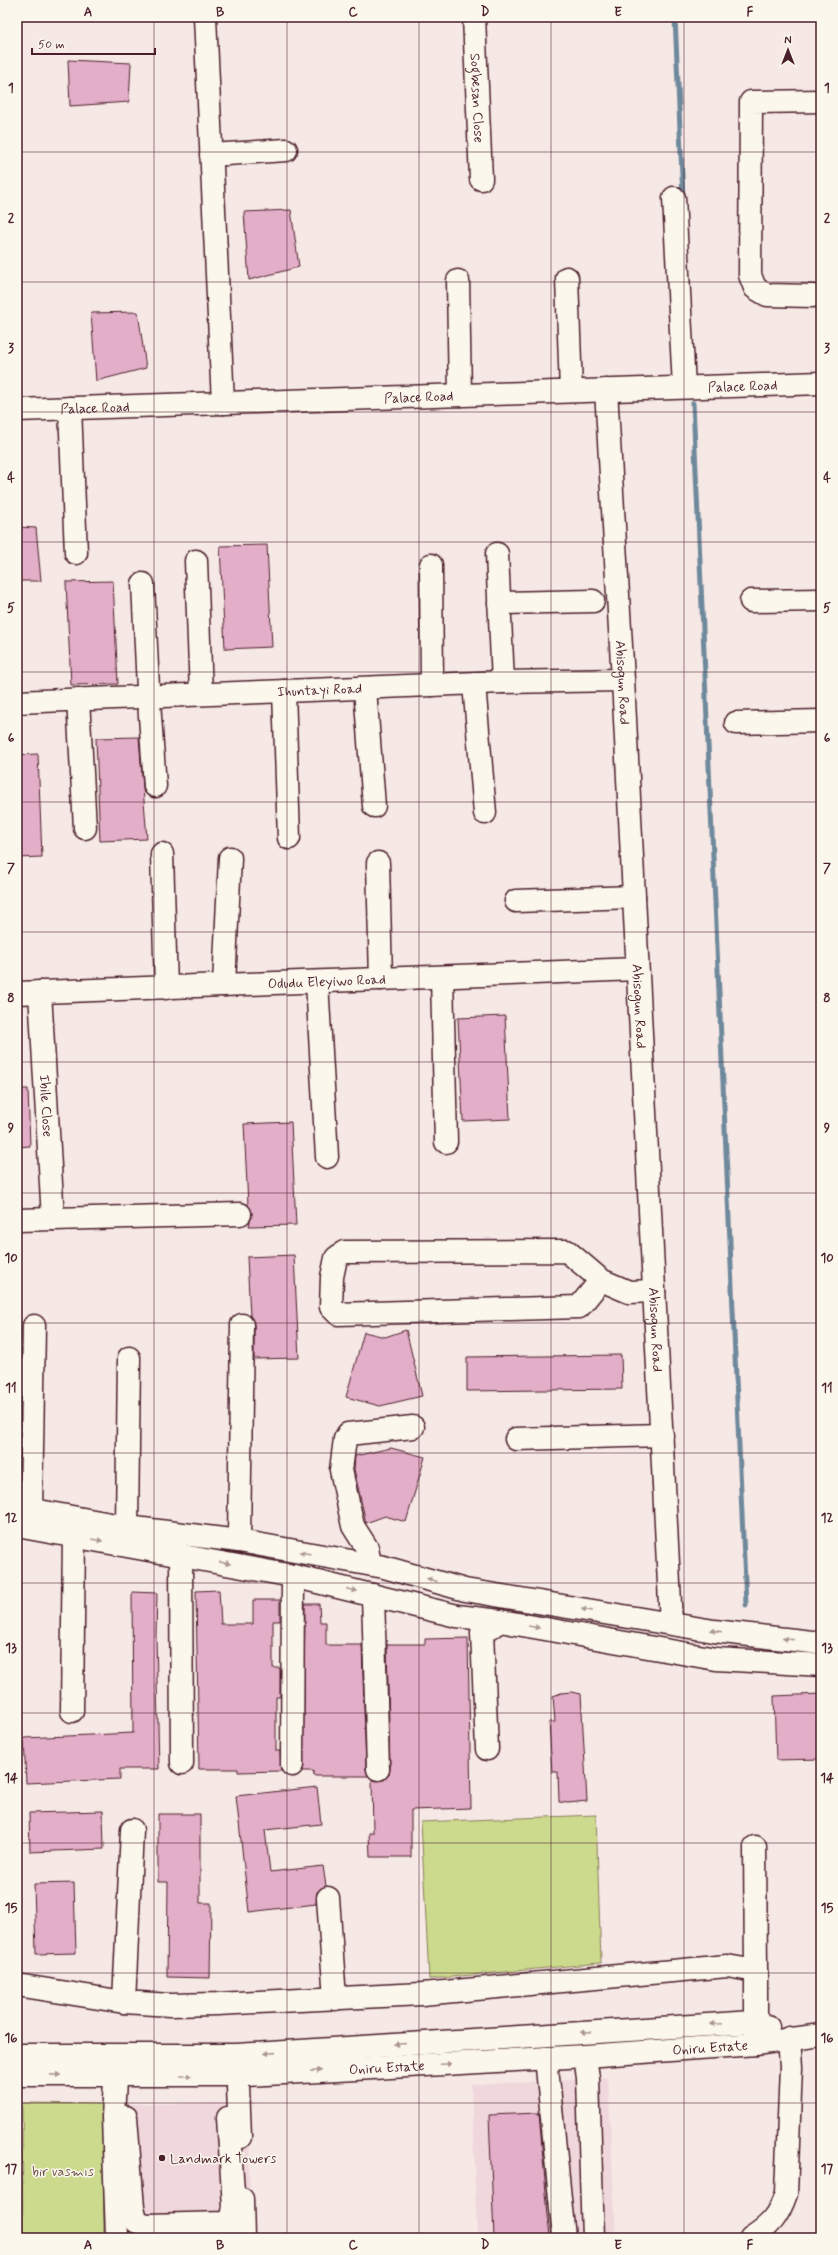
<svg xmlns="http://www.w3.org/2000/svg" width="838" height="2255" font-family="Mynerve,sans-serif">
<rect width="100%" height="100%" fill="#f6e8e5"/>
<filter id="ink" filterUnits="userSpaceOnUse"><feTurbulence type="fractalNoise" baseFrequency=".025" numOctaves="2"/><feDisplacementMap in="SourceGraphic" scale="8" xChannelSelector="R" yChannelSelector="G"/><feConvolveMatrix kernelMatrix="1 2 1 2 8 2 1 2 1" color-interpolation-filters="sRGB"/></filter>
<g filter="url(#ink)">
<g fill="#f0d7dc">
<polygon points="608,2077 616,2238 477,2238 471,2085"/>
<polygon points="263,2103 249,2105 250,2238 104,2238 103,2104"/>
</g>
<g fill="#ccda8d" stroke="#8b7c5c">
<polygon points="596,1815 601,1963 429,1979 421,1822"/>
<polygon points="22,2103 103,2104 104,2238 23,2238"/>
</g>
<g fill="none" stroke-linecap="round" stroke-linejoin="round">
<g stroke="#6e899c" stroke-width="5">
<polyline points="675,17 683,198"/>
<polyline points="693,403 746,1605"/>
</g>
</g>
<g fill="#e3aec8" stroke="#4a1f2b">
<polygon points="68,60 131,63 129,102 70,106"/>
<polygon points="291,210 299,267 249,280 244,212"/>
<polygon points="138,312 146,368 96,381 91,313"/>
<polygon points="17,527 36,528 41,581 17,581"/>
<polygon points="267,545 272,647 225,649 220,546"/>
<polygon points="113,581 118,684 71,685 66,582"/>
<polygon points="139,737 147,839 100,841 96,738"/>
<polygon points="38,754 42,857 17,858 17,755"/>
<polygon points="505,1016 510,1119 463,1121 458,1018"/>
<polygon points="17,1089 28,1089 30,1146 17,1147"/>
<polygon points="291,1122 296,1225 249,1226 252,1213 248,1205 244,1124"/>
<polygon points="294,1255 299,1358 254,1359 254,1325 250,1316 247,1257"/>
<polygon points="406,1330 422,1396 380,1406 346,1397 364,1332 385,1337"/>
<polygon points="621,1355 622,1389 467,1391 467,1357"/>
<polygon points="391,1448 425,1457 406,1522 385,1516 366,1523 354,1469 355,1456"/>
<polygon points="219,1590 221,1624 253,1624 253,1600 280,1600 280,1621 273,1621 273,1668 280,1668 280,1697 276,1697 276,1751 280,1751 281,1771 238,1772 238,1769 199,1769 196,1591"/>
<polygon points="132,1592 157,1593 156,1636 159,1769 120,1769 120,1779 26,1783 24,1738 133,1733"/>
<polygon points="305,1604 319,1604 320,1622 326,1622 326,1645 362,1645 366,1769 368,1776 314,1776 313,1771 303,1771"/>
<polygon points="468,1638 471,1808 411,1810 411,1857 370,1857 369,1833 373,1833 372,1780 384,1780 389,1775 390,1769 387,1644 425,1644 425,1639"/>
<polygon points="571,1692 581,1694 587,1801 568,1803 559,1802 558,1772 552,1772 549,1722 555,1722 553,1696 561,1693"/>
<polygon points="821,1694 821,1759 776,1760 774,1696"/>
<polygon points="317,1787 321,1824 265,1830 270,1872 323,1866 326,1886 317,1892 316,1904 249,1912 236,1796"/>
<polygon points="103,1811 104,1849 30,1852 29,1813"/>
<polygon points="158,1814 200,1814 200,1903 211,1903 210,1978 167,1977 168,1882 158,1882"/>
<polygon points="74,1883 76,1953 36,1954 34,1884"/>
<polygon points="539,2113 550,2238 494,2238 489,2115"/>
</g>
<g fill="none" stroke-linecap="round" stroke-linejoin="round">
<defs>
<g id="minor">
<polyline points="205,17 223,403"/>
<path id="s1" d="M 474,17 L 481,179"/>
<polyline points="211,155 286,150"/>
<polyline points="674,198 684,387"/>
<polyline points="567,278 571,391"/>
<polyline points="458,281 460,395"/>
<polyline points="813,296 767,295 755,288 750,275 751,102 821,101"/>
<path id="s2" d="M 606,390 L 623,680 L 671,1623"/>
<polyline points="70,408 76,553"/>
<path id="s3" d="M 17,410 L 821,383"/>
<polyline points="497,554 503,682"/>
<polyline points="196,561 201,694"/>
<polyline points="431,565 432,685"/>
<polyline points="143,584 148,688 155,786"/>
<polyline points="751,601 821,600"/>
<polyline points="499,603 593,601"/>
<polyline points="474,684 485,813"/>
<polyline points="365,689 374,806"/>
<polyline points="284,691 289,838"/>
<polyline points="78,699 85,828"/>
<path id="s4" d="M 17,702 L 503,682 L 623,680"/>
<polyline points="736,723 821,721"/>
<polyline points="162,854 166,988"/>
<polyline points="378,863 381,979"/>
<polyline points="516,901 634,897"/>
<polyline points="442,977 446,1142"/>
<polyline points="317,982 327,1157"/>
<polyline points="224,985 230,858"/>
<path id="s5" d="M 40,992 L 53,1219"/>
<path id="s6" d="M 17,993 L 637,969"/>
<polyline points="17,1220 240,1214"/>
<polyline points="601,1280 579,1307 338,1314 331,1307 332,1277 336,1258 344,1252 567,1251 601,1280 629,1292 654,1291"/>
<polyline points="516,1439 662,1435"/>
<polyline points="17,1507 127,1527 239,1541 384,1567 465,1590 714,1631 821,1643"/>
<polyline points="31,1509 34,1326"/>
<polyline points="17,1526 293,1576 457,1616 500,1621 716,1659 821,1665"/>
<polyline points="127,1527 129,1358"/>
<polyline points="239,1541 242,1325"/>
<polyline points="181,1555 182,1763"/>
<polyline points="370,1564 367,1548 353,1526 341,1470 345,1439 348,1434 413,1427"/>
<polyline points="373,1595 378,1769"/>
<polyline points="72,1711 74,1535"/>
<polyline points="487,1749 482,1633 500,1621"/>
<polyline points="292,1765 293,1576"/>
<polyline points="755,1847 756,1971"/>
<polyline points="328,1898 335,1999"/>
<polyline points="17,1985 124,2002 170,2005 217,2004 422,1994 727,1966 756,1971 756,2044"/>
<polyline points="124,2002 132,1830"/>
<polyline points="17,2055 236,2055 754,2022 768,2027"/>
<polyline points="585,2056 588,2078 593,2238"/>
<polyline points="546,2058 564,2238"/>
<polyline points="237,2061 240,2137"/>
<polyline points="116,2062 113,2117 117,2238"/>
<path id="s7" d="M 17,2075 L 247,2075 L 585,2056 L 756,2044 L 821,2035"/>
<polyline points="126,2117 133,2208 137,2222 148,2225 225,2223 232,2218 234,2206 228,2118"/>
<polyline points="242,2199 243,2238"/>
<path d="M 751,2238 C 771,2225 778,2217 786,2194 L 791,2067 L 789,2038"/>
</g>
</defs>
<use href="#minor" stroke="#4a1f2b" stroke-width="25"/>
<use href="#minor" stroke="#fbf7ec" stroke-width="22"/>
</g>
<defs><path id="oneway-solid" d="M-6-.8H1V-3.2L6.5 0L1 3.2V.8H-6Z"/></defs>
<g fill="#ab9695">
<use href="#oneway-solid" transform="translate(97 1540) rotate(10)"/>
<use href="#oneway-solid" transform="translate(305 1553) rotate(-170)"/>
<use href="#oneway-solid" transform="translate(225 1563) rotate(10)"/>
<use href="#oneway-solid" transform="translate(432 1580) rotate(-164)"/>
<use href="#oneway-solid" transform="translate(352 1590) rotate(13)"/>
<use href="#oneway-solid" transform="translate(587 1610) rotate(-171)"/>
<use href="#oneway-solid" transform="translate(534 1627) rotate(10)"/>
<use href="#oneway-solid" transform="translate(716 1631) rotate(-173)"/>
<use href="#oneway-solid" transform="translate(788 1639) rotate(-173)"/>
<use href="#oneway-solid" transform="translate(716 2024) rotate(177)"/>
<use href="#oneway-solid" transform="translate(586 2032) rotate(177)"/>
<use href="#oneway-solid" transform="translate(400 2044) rotate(176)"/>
<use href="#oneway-solid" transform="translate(270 2053) rotate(176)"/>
<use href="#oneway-solid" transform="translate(446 2064) rotate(-3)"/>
<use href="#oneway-solid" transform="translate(316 2071) rotate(-3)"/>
<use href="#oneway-solid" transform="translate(56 2075) rotate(1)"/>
<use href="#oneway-solid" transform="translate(186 2076)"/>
</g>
</g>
<path fill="none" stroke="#4a1f2b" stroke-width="1" stroke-opacity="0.55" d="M 154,17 L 154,2238M 287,17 L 287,2238M 419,17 L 419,2238M 551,17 L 551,2238M 684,17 L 684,2238M 17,152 L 821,152M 17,282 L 821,282M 17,412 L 821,412M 17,542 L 821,542M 17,672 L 821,672M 17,802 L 821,802M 17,932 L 821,932M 17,1062 L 821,1062M 17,1193 L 821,1193M 17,1323 L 821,1323M 17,1453 L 821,1453M 17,1583 L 821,1583M 17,1713 L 821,1713M 17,1843 L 821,1843M 17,1973 L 821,1973M 17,2103 L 821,2103"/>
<circle fill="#4a1f2b" stroke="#fbf7ec" stroke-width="1.5" cx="162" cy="2158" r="4"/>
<g text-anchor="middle" stroke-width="3" stroke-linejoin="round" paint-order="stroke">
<g font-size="14" fill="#4a1f2b" stroke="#fbf7ec">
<text dy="5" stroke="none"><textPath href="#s1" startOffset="81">Sogbesan Close</textPath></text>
<text dy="5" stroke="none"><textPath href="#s3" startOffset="726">Palace Road</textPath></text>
<text dy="5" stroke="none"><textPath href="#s3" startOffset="402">Palace Road</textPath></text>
<text dy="5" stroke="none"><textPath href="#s3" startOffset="78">Palace Road</textPath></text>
<text dy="5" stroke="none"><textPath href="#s2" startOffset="293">Abisogun Road</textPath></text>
<text dy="5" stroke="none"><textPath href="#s4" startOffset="303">Ihuntayi Road</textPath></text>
<text dy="5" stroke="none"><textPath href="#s6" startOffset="310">Odudu Eleyiwo Road</textPath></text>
<text dy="5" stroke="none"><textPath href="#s2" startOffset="617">Abisogun Road</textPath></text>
<text dy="5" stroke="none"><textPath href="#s5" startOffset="114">Ibile Close</textPath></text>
<text dy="5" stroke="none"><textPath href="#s2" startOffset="941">Abisogun Road</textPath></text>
<text dy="5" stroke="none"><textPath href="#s7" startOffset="694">Oniru Estate</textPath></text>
<text dy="5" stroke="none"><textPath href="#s7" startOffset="370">Oniru Estate</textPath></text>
</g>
<g font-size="14" fill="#4a1f2b" stroke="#fbf7ec" text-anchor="start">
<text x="170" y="2163">Landmark Towers</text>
</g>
<g font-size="14" fill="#6a4e44" stroke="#fbf7ec">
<text x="63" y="2176">bir vasmıs</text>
</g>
</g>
<rect width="838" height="2255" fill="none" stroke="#fbf7ec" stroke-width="44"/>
<g transform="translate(788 50)" stroke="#fbf7ec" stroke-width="3" paint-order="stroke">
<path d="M0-3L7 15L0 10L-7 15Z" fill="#4a1f2b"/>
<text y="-6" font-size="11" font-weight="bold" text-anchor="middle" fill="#4a1f2b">N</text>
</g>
<path d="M32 48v6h123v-6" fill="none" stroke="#4a1f2b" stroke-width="2"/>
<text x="38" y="48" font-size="12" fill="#4a1f2b" stroke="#fbf7ec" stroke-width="3" paint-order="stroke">50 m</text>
<rect x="22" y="22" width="794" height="2211" fill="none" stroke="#4a1f2b" stroke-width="1.5"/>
<g font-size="13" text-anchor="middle" font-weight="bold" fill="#4a1f2b">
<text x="88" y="16">A</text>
<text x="220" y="16">B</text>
<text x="353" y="16">C</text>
<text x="485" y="16">D</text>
<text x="618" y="16">E</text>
<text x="750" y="16">F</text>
<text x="11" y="92">1</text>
<text x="827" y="92">1</text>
<text x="11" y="222">2</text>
<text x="827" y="222">2</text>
<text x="11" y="352">3</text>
<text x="827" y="352">3</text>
<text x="11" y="482">4</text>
<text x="827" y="482">4</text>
<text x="11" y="612">5</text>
<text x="827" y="612">5</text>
<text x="11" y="742">6</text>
<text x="827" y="742">6</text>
<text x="11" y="872">7</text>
<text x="827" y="872">7</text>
<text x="11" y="1002">8</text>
<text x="827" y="1002">8</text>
<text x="11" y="1132">9</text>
<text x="827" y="1132">9</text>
<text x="11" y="1262">10</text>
<text x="827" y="1262">10</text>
<text x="11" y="1392">11</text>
<text x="827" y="1392">11</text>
<text x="11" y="1522">12</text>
<text x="827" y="1522">12</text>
<text x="11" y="1652">13</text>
<text x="827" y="1652">13</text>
<text x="11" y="1782">14</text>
<text x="827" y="1782">14</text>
<text x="11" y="1912">15</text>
<text x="827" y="1912">15</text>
<text x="11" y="2042">16</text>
<text x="827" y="2042">16</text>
<text x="11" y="2173">17</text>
<text x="827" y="2173">17</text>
<text x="88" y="2249">A</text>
<text x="220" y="2249">B</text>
<text x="353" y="2249">C</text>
<text x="485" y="2249">D</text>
<text x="618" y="2249">E</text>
<text x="750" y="2249">F</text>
</g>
</svg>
